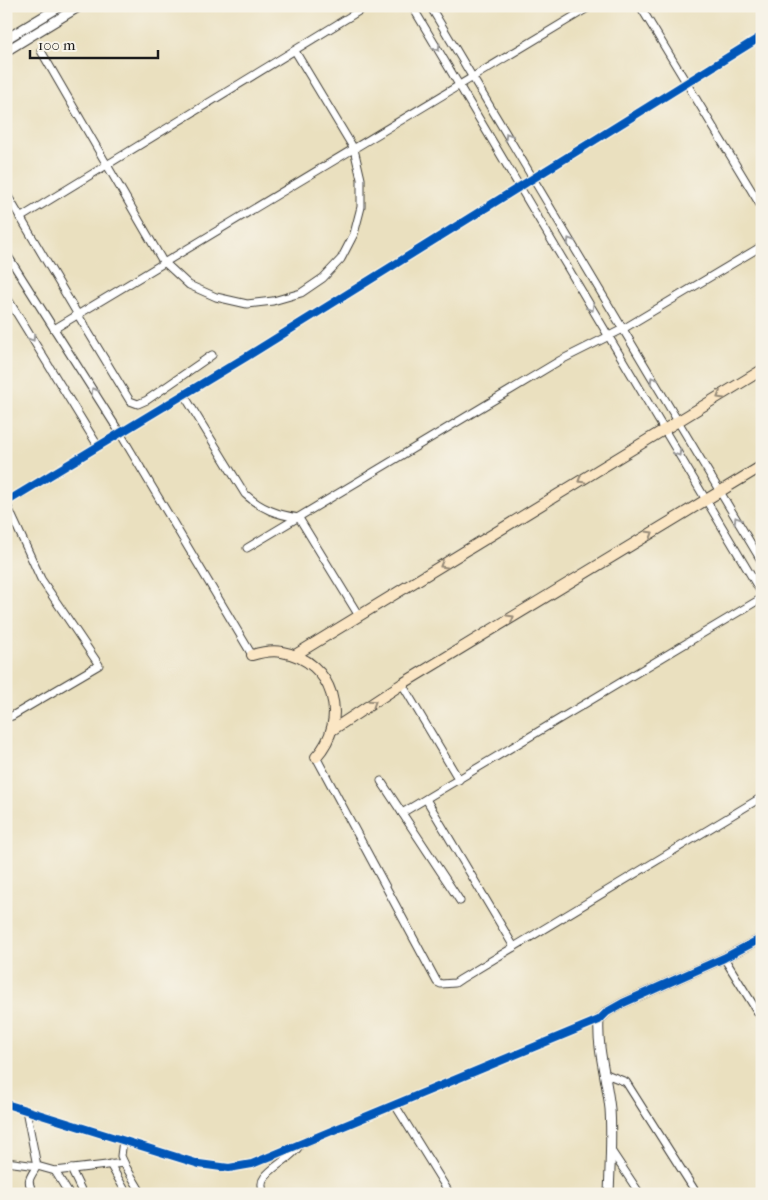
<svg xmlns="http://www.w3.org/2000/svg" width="768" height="1200" font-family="'IM FELL French Canon',serif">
<rect width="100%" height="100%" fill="#f7f3e8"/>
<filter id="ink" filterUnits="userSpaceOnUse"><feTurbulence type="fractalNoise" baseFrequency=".02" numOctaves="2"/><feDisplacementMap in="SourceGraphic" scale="10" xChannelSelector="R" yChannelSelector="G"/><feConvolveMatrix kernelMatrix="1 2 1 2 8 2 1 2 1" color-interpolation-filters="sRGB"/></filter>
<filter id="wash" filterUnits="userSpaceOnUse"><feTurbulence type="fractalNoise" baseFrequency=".0096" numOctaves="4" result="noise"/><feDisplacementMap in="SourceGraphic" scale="20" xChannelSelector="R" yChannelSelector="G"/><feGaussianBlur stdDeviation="1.12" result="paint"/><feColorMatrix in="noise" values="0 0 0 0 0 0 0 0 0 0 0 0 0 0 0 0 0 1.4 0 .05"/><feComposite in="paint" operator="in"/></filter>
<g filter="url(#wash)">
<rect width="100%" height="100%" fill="#eae0bf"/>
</g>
<g filter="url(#ink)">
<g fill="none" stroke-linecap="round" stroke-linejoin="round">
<defs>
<g id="minor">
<polyline points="412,6 762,594"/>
<polyline points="430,6 762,562"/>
<polyline points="640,6 762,208"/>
<polyline points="41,51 162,260 189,285 216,297 247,304 273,301 301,293 323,278 341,259 354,234 361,207 361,179 354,149 295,51"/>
<polyline points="6,193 78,315 130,401 138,404 147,400 212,355"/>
<polyline points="20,218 367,6"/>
<polyline points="6,253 120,433 252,655"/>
<polyline points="6,296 98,446"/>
<polyline points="54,329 591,6"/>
<path d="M 184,395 L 245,494 C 261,509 278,515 299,518 L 359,616"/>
<polyline points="6,502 246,357 762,36"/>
<polyline points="6,503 41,579 99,665 12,716 6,718"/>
<polyline points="247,548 559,361 623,329 762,246"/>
<polyline points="402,684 459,780"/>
<polyline points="316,757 437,982 441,984 455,983 461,979 762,797"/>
<polyline points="381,781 460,901"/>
<polyline points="426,799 514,947"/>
<polyline points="402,813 762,598"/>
<polyline points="724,958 762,1019"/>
<polyline points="606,1074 626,1082 697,1194"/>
<polyline points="6,1104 199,1164 229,1168 252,1164 599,1020"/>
<polyline points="395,1105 450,1194"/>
<path d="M 26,1110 L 37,1166 C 29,1179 26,1180 34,1194"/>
<polyline points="123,1140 121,1156 126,1167 142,1194"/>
<polyline points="610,1149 640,1194"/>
<polyline points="6,1162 37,1166 55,1171 124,1163"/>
<polyline points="110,1164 127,1194"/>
<polyline points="71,1169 83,1194"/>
<polyline points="55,1171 69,1194"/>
<path d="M 264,1194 C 262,1189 260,1183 264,1178 C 272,1166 290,1160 300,1145"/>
</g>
<g id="tertiary">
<polyline points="6,39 61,6"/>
<polyline points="6,51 80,6"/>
<path d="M 609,1194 C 610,1166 612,1137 610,1109 C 607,1079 597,1050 599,1020 L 607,1012 L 623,1003 L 724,958 L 762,938"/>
</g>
<g id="secondary">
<path d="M 252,655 C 262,652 272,650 282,652 C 334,661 350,720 316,757"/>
<polyline points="295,655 762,370"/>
<polyline points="332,730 402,684 762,466"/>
</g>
</defs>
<use href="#minor" stroke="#3b3934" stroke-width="9"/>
<use href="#tertiary" stroke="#3b3934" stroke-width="11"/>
<use href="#secondary" stroke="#3b3934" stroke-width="12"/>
<use href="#minor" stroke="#fff" stroke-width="7"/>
<use href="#tertiary" stroke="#fff" stroke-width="9"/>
<use href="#secondary" stroke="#fbe6c4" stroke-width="10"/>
<defs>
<g id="cycleway">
<polyline points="6,502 246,357 762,36"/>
<polyline points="6,1104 199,1164 229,1168 252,1164 599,1020 607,1012 623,1003 724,958 762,938"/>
</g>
</defs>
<use href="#cycleway" stroke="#f7f3e8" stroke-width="11"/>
<use href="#cycleway" stroke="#0057b8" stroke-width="8"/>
</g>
<defs><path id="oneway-chevron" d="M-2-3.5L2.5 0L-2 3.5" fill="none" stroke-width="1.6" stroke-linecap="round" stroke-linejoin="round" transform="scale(1.25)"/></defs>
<g stroke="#999">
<use href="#oneway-chevron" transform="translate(437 48) rotate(59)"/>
<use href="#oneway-chevron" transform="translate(508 136) rotate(-121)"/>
<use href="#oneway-chevron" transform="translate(570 241) rotate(-121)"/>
<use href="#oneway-chevron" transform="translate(591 308) rotate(59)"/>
<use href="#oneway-chevron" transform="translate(32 338) rotate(58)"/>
<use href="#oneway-chevron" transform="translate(653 380) rotate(-121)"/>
<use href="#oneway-chevron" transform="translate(94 391) rotate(-122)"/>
<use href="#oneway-chevron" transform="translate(678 453) rotate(59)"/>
<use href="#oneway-chevron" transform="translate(737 520) rotate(-121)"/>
</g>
<g stroke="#978b78">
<use href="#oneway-chevron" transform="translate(720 396) rotate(149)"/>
<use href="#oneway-chevron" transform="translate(581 480) rotate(149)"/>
<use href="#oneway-chevron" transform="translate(650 534) rotate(-31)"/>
<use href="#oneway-chevron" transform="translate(443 565) rotate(149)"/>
<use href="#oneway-chevron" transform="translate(511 618) rotate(-31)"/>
<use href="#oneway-chevron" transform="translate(373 703) rotate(-33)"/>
</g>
</g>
<rect width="768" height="1200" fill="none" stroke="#f7f3e8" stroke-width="25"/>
<path d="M30 50v8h128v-8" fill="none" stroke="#1c1c1c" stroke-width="2.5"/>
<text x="38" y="50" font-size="15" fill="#1c1c1c" stroke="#f7f3e8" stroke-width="4" paint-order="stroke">100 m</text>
</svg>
